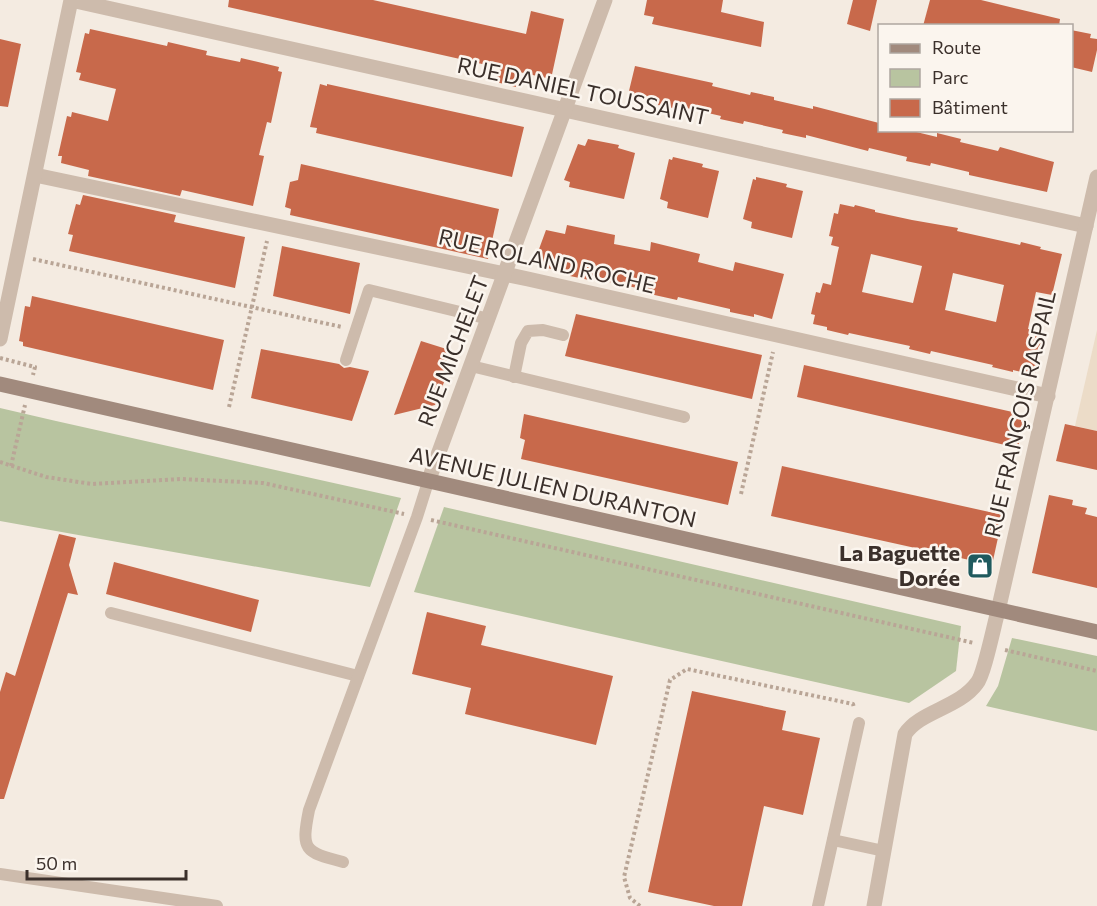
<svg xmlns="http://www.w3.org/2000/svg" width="1097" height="906" font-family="Commissioner,sans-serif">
<rect width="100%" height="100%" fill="#f4ebe1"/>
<g fill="#b8c4a0">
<polygon points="0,408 56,421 401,498 370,587 0,521"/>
<polygon points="444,507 961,626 956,671 909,703 414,592"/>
<polygon points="1012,638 1097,656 1097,731 986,706 998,686"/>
</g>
<polygon fill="#ecdcc8" points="1097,330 1097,431 1075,426"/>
<g fill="#c8694b" fill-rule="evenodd">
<polygon points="229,0 373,0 526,34 531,11 564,19 551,79 519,72 516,87 496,82 500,68 228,7"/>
<polygon points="647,0 723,0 721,12 764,22 761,47 652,24 654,17 644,15"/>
<polygon points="853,0 877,0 870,31 847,24"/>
<polygon points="930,0 981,0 1060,19 1059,26 923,26"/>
<polygon points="90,29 167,46 168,42 207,51 206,55 240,62 241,58 279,67 278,71 282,72 271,123 267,122 259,155 264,156 253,206 182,190 180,196 88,176 89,170 61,163 62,156 58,156 67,116 71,117 72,112 108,121 116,89 79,80 81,73 76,72 85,33 89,34"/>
<polygon points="1071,30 1091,34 1090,38 1097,39 1097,50 1092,72 1071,67"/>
<polygon points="0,39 21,44 8,107 0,106"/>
<polygon points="635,66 713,83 712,86 750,95 751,92 774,97 774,100 813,109 813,106 879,123 879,130 908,130 937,137 937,133 961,139 960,142 998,151 1000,147 1054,162 1047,192 969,175 969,172 931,163 930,166 906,161 907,157 869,148 868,151 806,135 806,138 782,133 783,130 744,121 743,124 720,119 721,116 682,107 682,110 658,105 659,102 628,95"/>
<polygon points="320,84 327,86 327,84 524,127 512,177 316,133 317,128 310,127"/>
<polygon points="588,139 619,145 618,148 635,153 624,199 569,187 570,182 564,180 578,144 585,146"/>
<polygon points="673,157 703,164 702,167 719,171 708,218 667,208 668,202 660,199 669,159 672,160"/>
<polygon points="301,164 499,209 488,259 290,215 291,209 285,207 290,182 298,180"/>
<polygon points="756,177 787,184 786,187 803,191 792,238 751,228 752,222 743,219 753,179 756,180"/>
<polygon points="83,195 176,215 174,222 245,237 235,288 69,251 73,235 68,234 76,204 80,205"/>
<path d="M 840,204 L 854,207 L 855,205 L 875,210 L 875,212 L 912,220 L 958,228 L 957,231 L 1020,245 L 1021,242 L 1041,247 L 1040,249 L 1062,254 L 1052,295 L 1036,292 L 1028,329 L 1044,333 L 1035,375 L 1013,370 L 1013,372 L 992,367 L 993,365 L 931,351 L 930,354 L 909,349 L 910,346 L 849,333 L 848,335 L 827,330 L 827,327 L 813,324 L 815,315 L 811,314 L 816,292 L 820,293 L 823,283 L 831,285 L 838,251 L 839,247 L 831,245 L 833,237 L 829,236 L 834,213 L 838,214 ZM 871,254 L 922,266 L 913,303 L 862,292 ZM 953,273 L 1004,285 L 996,322 L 945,310 Z"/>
<polygon points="567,225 615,235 614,244 650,251 651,242 700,254 698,262 733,271 735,262 784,274 772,319 754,314 754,317 730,312 730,309 678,297 677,300 650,294 651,291 595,279 594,281 570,276 571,273 537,266 538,261 535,260 546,230 565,234"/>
<polygon points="282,246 360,263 350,314 273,296"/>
<polygon points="32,296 224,340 213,390 23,346 23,342 19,341 25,306 30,307"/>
<polygon points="576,314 762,355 752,399 565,356"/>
<polygon points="421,341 456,352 435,405 394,415"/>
<polygon points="261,349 339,364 344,368 350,367 369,371 352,421 251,398"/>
<polygon points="804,365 1017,413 1023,424 1018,448 797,397"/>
<polygon points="524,414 738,462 728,505 521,459 525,440 520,438"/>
<polygon points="1065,424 1097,431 1097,470 1056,461"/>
<polygon points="782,466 1003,515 992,565 771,516"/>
<polygon points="1049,495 1073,500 1072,505 1087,508 1085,514 1097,517 1097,588 1032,573"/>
<polygon points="59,534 76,538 69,565 78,595 68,593 4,799 0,799 0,692 6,672 15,676"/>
<polygon points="114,562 259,600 251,632 106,594"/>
<polygon points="427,612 486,626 481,645 613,676 596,745 465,714 471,688 412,674"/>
<polygon points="692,691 786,711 782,730 820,738 803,815 764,806 742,906 714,906 648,892"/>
</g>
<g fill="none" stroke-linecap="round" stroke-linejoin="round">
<g stroke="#b9a596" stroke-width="4" stroke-dasharray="3 3" stroke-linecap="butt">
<polyline points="33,259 342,327"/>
<polyline points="0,358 35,367 33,375"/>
<polyline points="229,407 267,241"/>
<polyline points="0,462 46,477 92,484 181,479 263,483 404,514"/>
<polyline points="11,466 25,405"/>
<polyline points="741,494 773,352"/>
<polyline points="431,520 974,643"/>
<polyline points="1005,650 1097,671"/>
<polyline points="640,906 630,898 624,877 670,680 687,669 853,704 854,708"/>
</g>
<g stroke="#cdbbac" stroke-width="12">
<polyline points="346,360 369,290 489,319"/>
<polyline points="471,366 684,417"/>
<polyline points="514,377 521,343 528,331 543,330 563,335"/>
<polyline points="111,613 358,676"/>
<polyline points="833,840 884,851"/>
<path d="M 343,862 C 304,852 301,850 309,810 L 417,517 L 428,482"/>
<polyline points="0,874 217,906"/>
<polyline points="818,906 859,723"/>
</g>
<g stroke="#cdbbac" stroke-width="15">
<polyline points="35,175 528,279 1048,396"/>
<polyline points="0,339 71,0 1086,226"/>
<polyline points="428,482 605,0"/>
<path d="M 874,906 L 905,734 C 920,711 959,708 977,683 C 984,675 994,625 998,611 L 1097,177"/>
</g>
<polyline stroke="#a18a7d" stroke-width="15" points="0,384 1097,632"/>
</g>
<defs>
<symbol id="shop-square" viewBox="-11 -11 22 22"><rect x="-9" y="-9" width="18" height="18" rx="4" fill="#1f5a5e" stroke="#fbf5ee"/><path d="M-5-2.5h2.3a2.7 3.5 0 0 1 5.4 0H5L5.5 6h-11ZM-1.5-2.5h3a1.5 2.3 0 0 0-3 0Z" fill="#fff"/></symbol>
</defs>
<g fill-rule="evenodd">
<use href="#shop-square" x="965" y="551" width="30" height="30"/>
</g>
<g text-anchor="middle" stroke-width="5" stroke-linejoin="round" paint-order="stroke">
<g font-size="22" fill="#3b302b" stroke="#fbf5ee">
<text transform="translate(583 91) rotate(12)" y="8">RUE DANIEL TOUSSAINT</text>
<text transform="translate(547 261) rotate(13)" y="8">RUE ROLAND ROCHE</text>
<text transform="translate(453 351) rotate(-69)" y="8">RUE MICHELET</text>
<text transform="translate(1020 414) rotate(-77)" y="8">RUE FRANÇOIS RASPAIL</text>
<text transform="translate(553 487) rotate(13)" y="8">AVENUE JULIEN DURANTON</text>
</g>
<g font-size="22" font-weight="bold" fill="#3b302b" stroke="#fbf5ee" text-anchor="end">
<text x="960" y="561">La Baguette<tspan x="960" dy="25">Dorée</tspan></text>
</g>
</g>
<rect x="878" y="24" width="195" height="108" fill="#fbf5ee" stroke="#aea6a0" stroke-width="1.5"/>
<rect x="890" y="44" width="30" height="9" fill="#a18a7d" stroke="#aea6a0" stroke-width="1.5"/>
<text x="932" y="54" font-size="18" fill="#3b302b">Route</text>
<rect x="890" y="69" width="30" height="18" fill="#b8c4a0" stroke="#aea6a0" stroke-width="1.5"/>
<text x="932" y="84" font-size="18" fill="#3b302b">Parc</text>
<rect x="890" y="99" width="30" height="18" fill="#c8694b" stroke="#aea6a0" stroke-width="1.5"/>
<text x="932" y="114" font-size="18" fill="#3b302b">Bâtiment</text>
<path d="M27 870v9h159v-9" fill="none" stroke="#3b302b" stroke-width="3"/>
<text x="36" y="870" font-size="18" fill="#3b302b" stroke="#fbf5ee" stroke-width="4.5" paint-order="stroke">50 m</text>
</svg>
